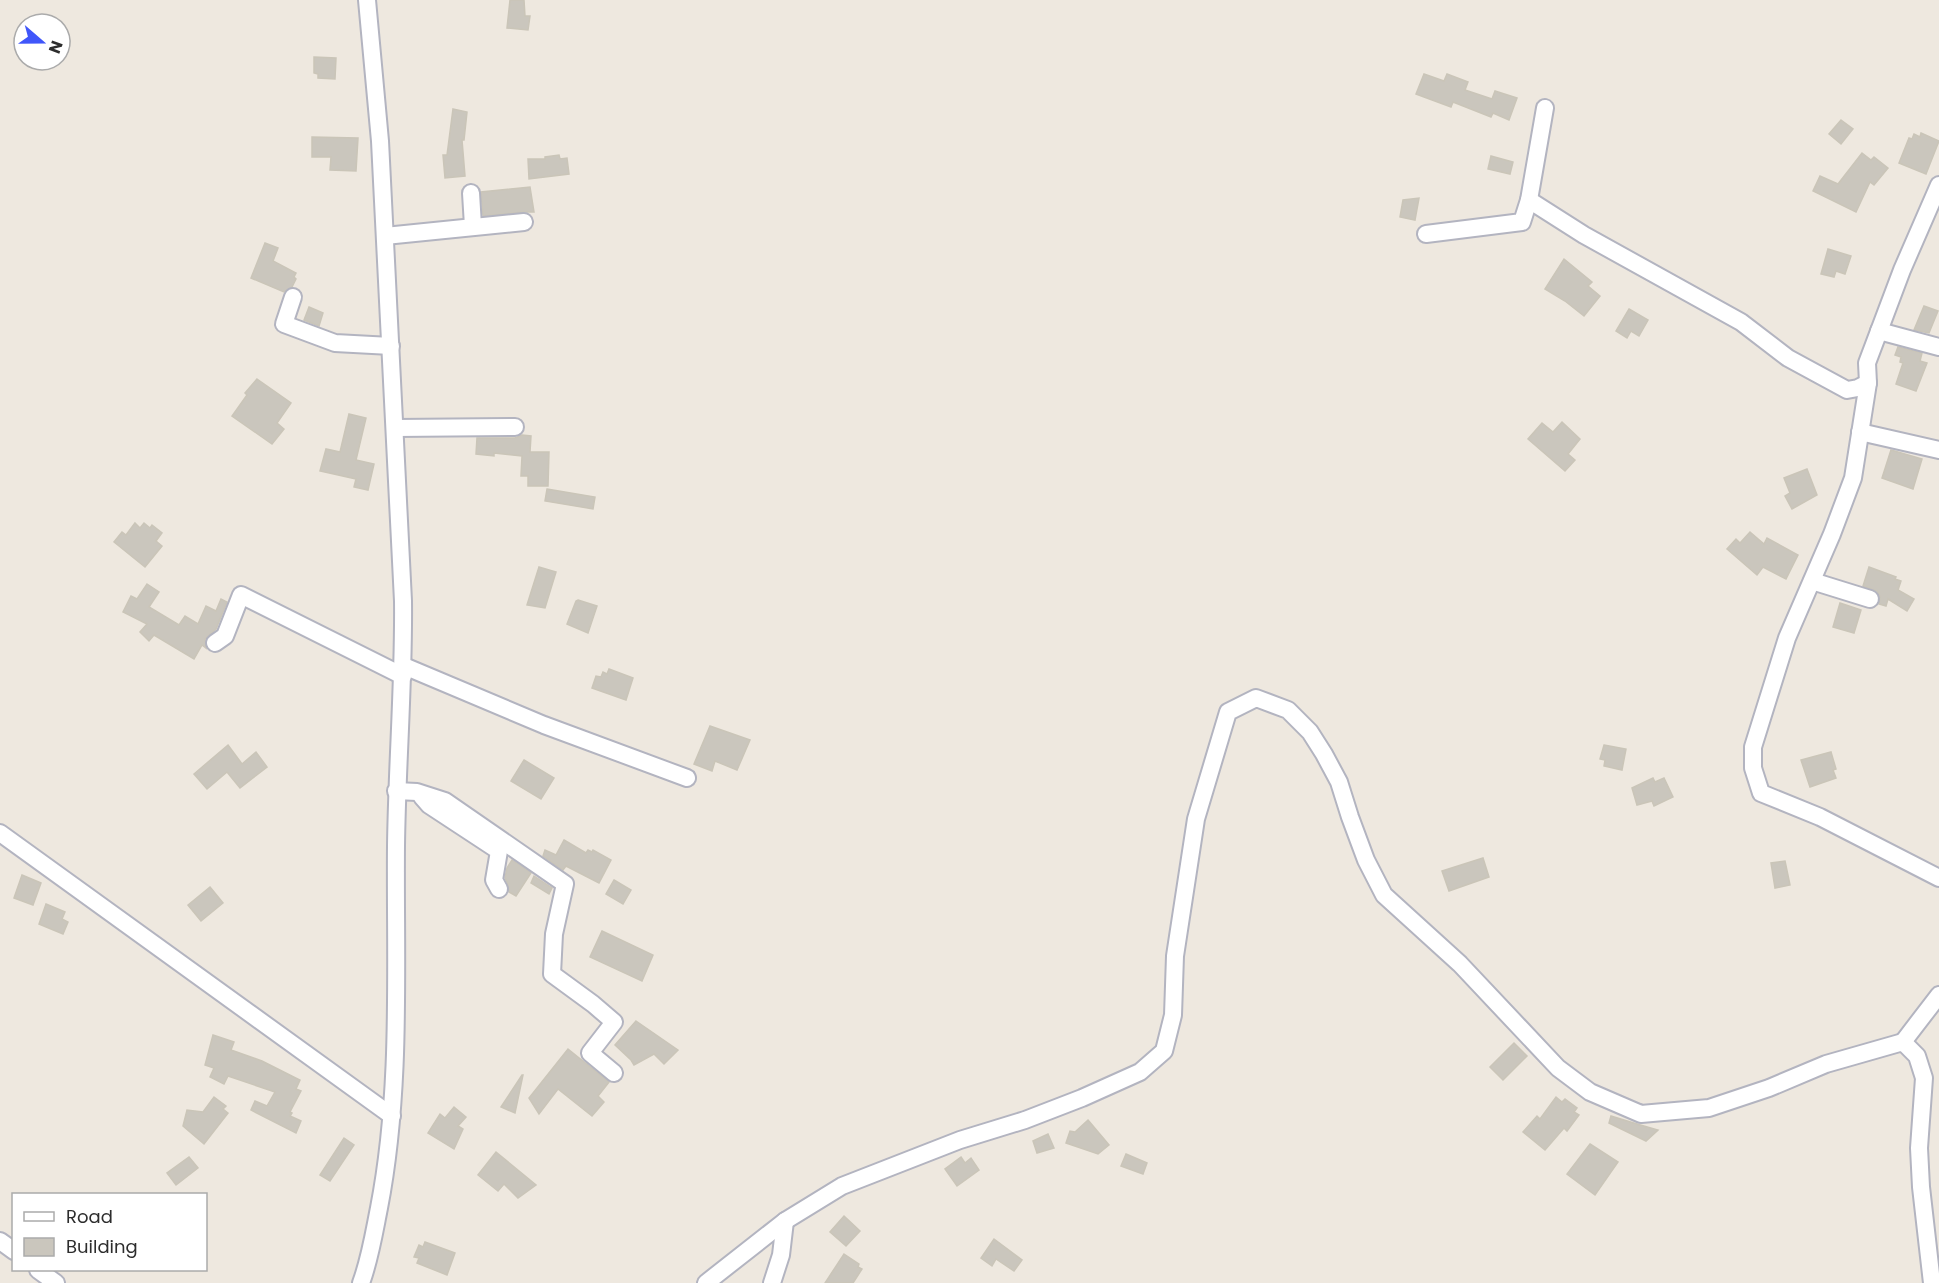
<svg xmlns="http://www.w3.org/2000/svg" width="1939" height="1283" font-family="Poppins,sans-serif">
<rect width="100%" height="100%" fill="#eee8df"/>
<g fill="#cac6bd" stroke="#cac5b8" stroke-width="1.5">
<polygon points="510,0 524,0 525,16 530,16 528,30 507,28"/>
<polygon points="314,57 336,58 335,79 318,78 318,74 314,73"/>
<polygon points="1424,74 1444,81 1447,74 1468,82 1465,90 1492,99 1495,91 1517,98 1509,120 1493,113 1491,117 1453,102 1451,107 1416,94"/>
<polygon points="453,109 467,112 464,140 462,140 465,176 445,178 443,155 447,155"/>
<polygon points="1841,120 1853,129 1841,144 1829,134"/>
<polygon points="1921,133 1939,141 1926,174 1899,163 1909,138 1912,139 1914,134 1920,137"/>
<polygon points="312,137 358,138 356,171 330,170 331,157 312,157"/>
<polygon points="1862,153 1871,160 1874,157 1888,168 1874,185 1870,182 1856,212 1813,191 1820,176 1838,184"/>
<polygon points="559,155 560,159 567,158 569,174 529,179 528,159 545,159 545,157"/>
<polygon points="1491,156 1513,162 1510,174 1488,169"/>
<polygon points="530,187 534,212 523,212 483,216 481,192"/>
<polygon points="1419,198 1415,220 1400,217 1403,200"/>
<polygon points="265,243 278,248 273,261 296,273 294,277 296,279 292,287 284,292 251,278"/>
<polygon points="1828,249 1851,256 1845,274 1836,271 1834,277 1821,274"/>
<polygon points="1564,259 1592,282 1588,286 1600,296 1584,316 1565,301 1545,289"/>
<polygon points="1924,306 1938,311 1929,333 1914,330"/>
<polygon points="309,307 323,313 319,326 304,320"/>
<polygon points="1629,309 1648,320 1639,336 1631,331 1627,338 1616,331"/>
<polygon points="1898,347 1922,353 1920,361 1927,363 1916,391 1896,384 1903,363 1900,362 1901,357 1895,355"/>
<polygon points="257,379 291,403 277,423 284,429 272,444 232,416 247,395 245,393"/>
<polygon points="349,414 366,418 356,460 374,464 368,490 354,487 356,479 320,471 326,449 340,452"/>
<polygon points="1562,422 1580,439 1568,454 1575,460 1565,471 1528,439 1542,423 1553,432"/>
<polygon points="522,435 531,436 530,452 549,452 548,486 528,486 528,476 521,476 522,456 494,453 494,456 476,454 477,438 515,438"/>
<polygon points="1891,450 1922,459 1913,489 1882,478"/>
<polygon points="1807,469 1817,495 1792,509 1785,496 1790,493 1784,478"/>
<polygon points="547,489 595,497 593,509 545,501"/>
<polygon points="135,523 140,528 144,523 150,528 152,525 162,533 156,541 162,546 145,567 114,542 122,532 126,535"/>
<polygon points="1750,532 1764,544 1767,538 1798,555 1786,579 1763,567 1757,575 1727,549 1736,539 1740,543"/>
<polygon points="539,567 556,572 545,608 527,605"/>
<polygon points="1869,567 1896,577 1895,579 1901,581 1898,590 1914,599 1907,611 1888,599 1886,606 1879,604 1880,597 1877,591 1863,586"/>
<polygon points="147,584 159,592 149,607 179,625 185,616 198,624 206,606 216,611 221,599 227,602 216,629 205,639 206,648 202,645 194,659 154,635 149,641 140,632 147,624 123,612 131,596 137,599"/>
<polygon points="578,600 597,606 588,633 567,624 576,601"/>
<polygon points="1840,603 1861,610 1854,633 1833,627"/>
<polygon points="609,669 633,678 626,700 592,688 596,676 601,677 603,672 607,674"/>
<polygon points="710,726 750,740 737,770 715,761 712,771 694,764"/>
<polygon points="228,745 242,764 256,752 267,767 240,788 227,772 207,789 194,774"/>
<polygon points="1604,745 1626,749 1622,770 1604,766 1605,760 1600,759"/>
<polygon points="1831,752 1836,769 1833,770 1836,778 1810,787 1801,760"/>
<polygon points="524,760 554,778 541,799 511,781"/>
<polygon points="1653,778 1655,782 1664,778 1673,797 1654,806 1652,801 1637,805 1632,788"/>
<polygon points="564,840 586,853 588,850 592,852 593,850 611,860 599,883 566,866 563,870 543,856 545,850 556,855"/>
<polygon points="1483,858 1489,877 1449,891 1442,871"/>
<polygon points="512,860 531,873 516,896 509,892 508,884 505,878 507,868"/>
<polygon points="1785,861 1790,885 1775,888 1771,863"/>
<polygon points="22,875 41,883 33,905 14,898"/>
<polygon points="534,876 552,888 549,894 531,883"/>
<polygon points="614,880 631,890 623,904 606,894"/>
<polygon points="210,887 223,903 201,921 188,905"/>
<polygon points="46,904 65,912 62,919 68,922 63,934 39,924"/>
<polygon points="602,931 653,955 642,981 590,957"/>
<polygon points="636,1021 678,1050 664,1064 654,1054 634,1065 631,1060 615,1045"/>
<polygon points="213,1035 234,1042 231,1050 262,1061 300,1080 296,1089 301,1091 290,1112 292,1113 290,1116 301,1121 296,1133 251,1110 255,1101 267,1106 275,1092 228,1076 224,1084 210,1077 214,1068 205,1065"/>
<polygon points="1514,1043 1527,1056 1503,1080 1490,1067"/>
<polygon points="568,1049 609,1082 598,1096 604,1102 592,1116 558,1089 539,1114 529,1098"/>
<polygon points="522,1075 523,1075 515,1113 501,1107"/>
<polygon points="214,1097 226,1106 223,1109 228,1113 204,1144 183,1126 187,1110 203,1112"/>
<polygon points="1556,1097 1562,1102 1565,1099 1577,1108 1574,1112 1579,1115 1567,1131 1564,1128 1545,1150 1523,1132 1537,1116 1540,1119"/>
<polygon points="454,1107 466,1117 458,1126 463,1129 454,1149 428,1133 440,1114 445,1118"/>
<polygon points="1611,1116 1637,1124 1658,1130 1646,1141 1609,1123"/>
<polygon points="1088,1120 1109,1145 1098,1154 1066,1143 1070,1131 1075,1132"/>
<polygon points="1048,1134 1054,1148 1037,1153 1033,1141"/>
<polygon points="344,1138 354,1145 330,1181 320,1175"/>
<polygon points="1590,1144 1618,1162 1595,1195 1567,1174"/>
<polygon points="496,1152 536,1185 518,1198 504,1184 498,1191 478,1175"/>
<polygon points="1126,1154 1147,1163 1143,1174 1121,1166"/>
<polygon points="189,1157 198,1168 176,1185 167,1173"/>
<polygon points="961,1157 965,1163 971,1158 979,1170 957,1186 945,1169"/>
<polygon points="844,1216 860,1231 846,1246 830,1232"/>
<polygon points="994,1239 1022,1260 1014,1271 996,1259 992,1266 981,1258"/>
<polygon points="425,1242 455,1253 447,1275 417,1263 419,1258 414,1257 419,1245 423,1247"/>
<polygon points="844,1254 859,1264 858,1267 862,1269 853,1283 825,1283"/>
</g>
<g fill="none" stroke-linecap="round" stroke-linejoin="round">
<defs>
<g id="minor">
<polyline points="1939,185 1902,270 1867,363 1868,383 1853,478 1832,534 1787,638 1753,747 1753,768 1761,793 1820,817 1939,878"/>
<polyline points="471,193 473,226"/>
<polyline points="1529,200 1584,235 1741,322 1788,358 1847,390 1858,388 1868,383"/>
<polyline points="1426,234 1522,222 1529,200 1545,108"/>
<polyline points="385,236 524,222"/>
<polyline points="293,297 284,324 335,343 391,346"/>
<polyline points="1879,331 1939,347"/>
<polyline points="395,428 515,427"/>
<polyline points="1860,432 1939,450"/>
<polyline points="1812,581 1870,599"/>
<polyline points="215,643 225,636 241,595 403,676"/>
<polyline points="404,666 544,725 687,778"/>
<polyline points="396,791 417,792 445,801 565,884 554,934 552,974 593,1004 614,1022 590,1053 614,1073"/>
<polyline points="422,797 429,805 499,851 494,880 499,889"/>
<polyline points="0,833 392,1116"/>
<polyline points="1903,1042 1939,995"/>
<polyline points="0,1241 14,1251"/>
<polyline points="38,1270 56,1283"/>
<path d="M 361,1283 C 370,1259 374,1233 379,1208 C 402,1089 395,966 396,846 C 397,764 404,682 403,601 L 380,141 L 367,0"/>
<polyline points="706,1283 785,1221 842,1186 960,1140 1025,1120 1082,1098 1140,1072 1164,1051 1173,1015 1175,956 1196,819 1228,712 1256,698 1288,710 1310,732 1324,754 1339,782 1350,817 1366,860 1384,895 1460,964 1558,1068 1590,1092 1641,1114 1709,1108 1769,1088 1826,1064 1903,1042 1917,1056 1924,1078 1919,1148 1921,1187 1932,1283"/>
<polyline points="772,1283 781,1255 785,1221"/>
</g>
</defs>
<use href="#minor" stroke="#b3b4c0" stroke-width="20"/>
<use href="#minor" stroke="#fff" stroke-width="16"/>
</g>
<rect x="12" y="1193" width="195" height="78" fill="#ffffff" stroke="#ababab" stroke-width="1.5"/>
<rect x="24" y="1212" width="30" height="9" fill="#ffffff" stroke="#ababab" stroke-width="1.5"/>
<text x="66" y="1223" font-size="18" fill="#2d2d2d">Road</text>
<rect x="24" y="1238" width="30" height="18" fill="#cac6bd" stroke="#ababab" stroke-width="1.5"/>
<text x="66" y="1253" font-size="18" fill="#2d2d2d">Building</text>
<g transform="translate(42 42) rotate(110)"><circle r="28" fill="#ffffff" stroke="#ababab" stroke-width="1.5"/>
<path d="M0-4.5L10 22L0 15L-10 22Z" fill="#4056fa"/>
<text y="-9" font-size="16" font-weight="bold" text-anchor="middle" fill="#2d2d2d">N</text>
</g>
</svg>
